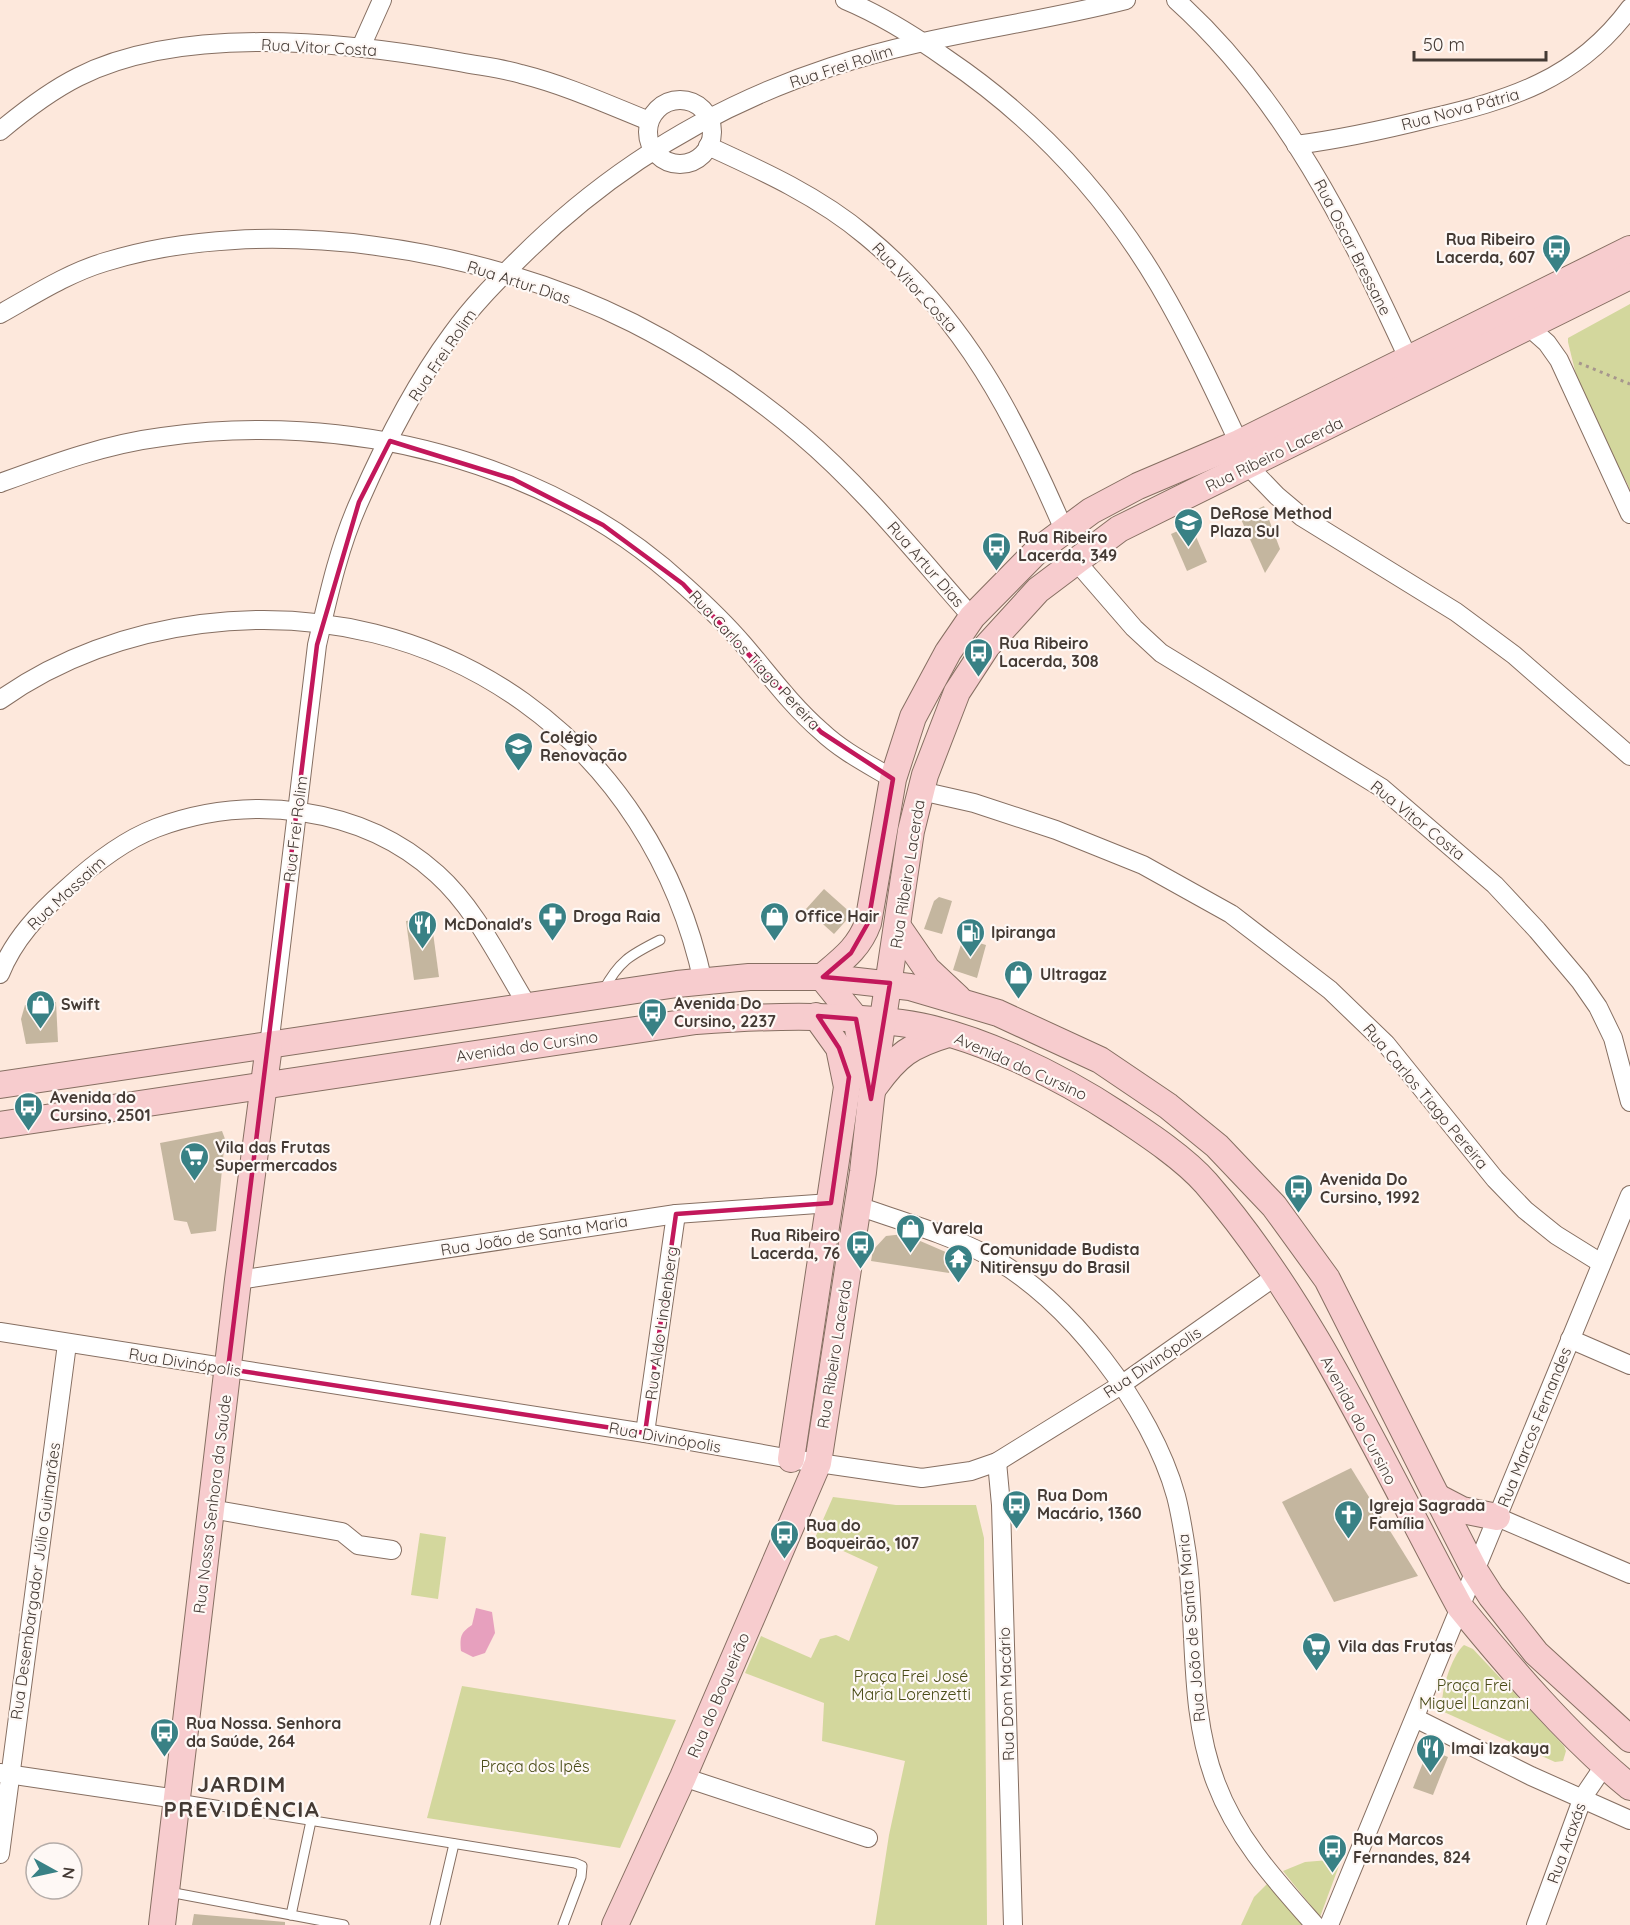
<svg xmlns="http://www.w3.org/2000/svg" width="1630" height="1925" font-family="Quicksand,sans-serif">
<rect width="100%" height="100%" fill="#fde8dc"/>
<g fill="#d3d79d">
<path d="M 1630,304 L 1630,490 C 1625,475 1613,465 1605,452 C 1586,418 1577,379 1568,342 L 1568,338 Z"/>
<polygon points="833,1497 896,1505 976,1505 984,1538 987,1925 875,1925 889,1835 905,1761 822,1741 824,1703 745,1673 761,1636 811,1658 820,1639 836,1635 849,1641 878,1567 815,1538"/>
<polygon points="420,1533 446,1537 438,1599 411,1595"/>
<path d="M 1464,1645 L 1473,1649 L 1564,1746 L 1566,1751 L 1563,1761 L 1555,1762 L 1444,1712 C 1437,1698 1452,1655 1464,1645 Z"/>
<polygon points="462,1686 676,1720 620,1848 427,1818"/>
<polygon points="1329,1860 1340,1863 1320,1917 1283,1871 1305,1862"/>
<polygon points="1269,1882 1309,1925 1241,1925 1254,1897"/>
</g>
<path fill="#e7a0be" d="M 476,1608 L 492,1612 L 495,1633 L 485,1653 L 473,1657 L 461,1651 C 460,1637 460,1633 472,1625 Z"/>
<g fill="#c4b69f">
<polygon points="1264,506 1280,549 1265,573 1240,517"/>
<polygon points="1191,525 1207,562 1187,571 1171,534"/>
<polygon points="824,889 852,914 834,934 806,909"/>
<polygon points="939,897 952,901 942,934 924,929 934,901"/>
<polygon points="431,918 439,977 414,980 406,921"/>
<polygon points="963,938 986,945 977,978 953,970"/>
<polygon points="56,1002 58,1042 26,1044 21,1019 25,1005"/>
<polygon points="222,1131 225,1139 216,1231 191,1234 187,1222 174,1220 160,1143"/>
<polygon points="904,1234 955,1256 949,1273 871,1261 873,1250 886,1236"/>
<polygon points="1351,1468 1418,1576 1334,1602 1282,1502"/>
<polygon points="1438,1753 1448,1757 1433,1795 1413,1788 1424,1760 1430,1755"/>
<polygon points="194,1914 285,1922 285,1925 192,1925"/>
</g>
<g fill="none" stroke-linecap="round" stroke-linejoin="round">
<defs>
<g id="lane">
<path d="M 603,991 C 619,961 630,955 660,940"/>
<polyline points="178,1799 575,1863 582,1866 581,1877 563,1925"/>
<polyline points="169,1892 344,1925"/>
<polyline points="291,1915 311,1821"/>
<polyline points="435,1925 454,1844"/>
</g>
<g id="street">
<path d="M 845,0 C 881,15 916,37 947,59 C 1034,118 1106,195 1159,285 C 1189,336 1214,390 1239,443"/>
<path d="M 1176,0 C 1285,98 1349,230 1409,360"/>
<polyline points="361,47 382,0"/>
<circle cx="680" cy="132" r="32"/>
<path d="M 0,131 C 24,111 50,91 78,77 C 183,24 347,42 459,62 C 479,66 501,68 521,74 C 565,85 607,104 649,121"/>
<path d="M 1296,145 C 1341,139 1383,130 1427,119 C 1509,100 1577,80 1630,8"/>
<path d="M 708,146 C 763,171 820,197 866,236 C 964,317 1015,416 1064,530"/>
<path d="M 0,314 C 34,295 68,273 105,262 C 266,212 484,248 633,323 C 692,353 750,392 800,434 C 864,488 917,555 972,617"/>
<polyline points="1530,328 1547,343 1559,360 1630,514"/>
<polyline points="1249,467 1277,496 1302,517 1456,612 1514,655 1630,756"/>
<path d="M 0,483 C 52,464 106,444 162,437 C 345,411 546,458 685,586 C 705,604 725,623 743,644 C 768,673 791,705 821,731 C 842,751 868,764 893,779"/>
<polyline points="1075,560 1134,628 1161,653 1382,788 1495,885 1537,930 1580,981 1598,1007 1613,1038 1630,1102"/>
<path d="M 0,700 C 59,658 130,633 201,624 C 443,593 652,744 703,982"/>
<polyline points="921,791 974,803 1056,830 1143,865 1231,914 1330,990 1386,1044 1495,1179 1525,1210 1556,1235 1601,1263"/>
<path d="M 0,974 C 14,939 39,913 66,889 C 92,865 122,841 156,828 C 249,793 362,806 437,874 C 477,910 501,963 529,1008"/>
<path d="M 269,1046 L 317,645 C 328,597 339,546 360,500 C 385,443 415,384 452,334 C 472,306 495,283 519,259 C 607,171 712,106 831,67 C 927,35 1028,25 1126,0"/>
<path d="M 858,1206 C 901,1221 947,1234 987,1255 C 1068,1297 1152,1409 1176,1496 C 1181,1515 1184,1536 1187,1555 C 1197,1630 1188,1711 1216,1783 C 1237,1839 1276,1881 1315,1925"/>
<polyline points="238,1280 676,1214 831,1203"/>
<polyline points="0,1332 645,1433 791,1459 922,1478 971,1471 997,1462 1121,1385 1276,1276"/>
<polyline points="1570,1339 1630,1365"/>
<polyline points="645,1433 676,1214"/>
<polyline points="997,1462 1001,1505 1013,1925"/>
<polyline points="211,1509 342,1532 358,1545 392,1550"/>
<polyline points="1497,1517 1630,1574"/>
<polyline points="1415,1718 1531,1776 1630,1820"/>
<polyline points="0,1773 177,1799"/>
<polyline points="683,1777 868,1838"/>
<polyline points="0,1854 67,1344"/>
<polyline points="1329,1925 1630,1195"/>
<polyline points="1536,1925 1583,1797 1604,1766"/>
</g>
<g id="secondary">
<polyline points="898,927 927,969 958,998"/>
<path d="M 822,977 C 842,960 859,948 868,923 L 893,779 L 913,717 L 948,652 L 972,617 L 1037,551 L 1091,511 L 1138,486 L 1239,443 L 1630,249"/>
<polyline points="822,977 856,1019 868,1077"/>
<polyline points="0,1085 677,984 749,977 822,977 910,987 998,1013 1100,1060 1168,1106 1217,1146 1274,1206 1327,1279 1437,1497 1475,1571 1491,1596 1536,1653 1630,1739"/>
<path d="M 875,1086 C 897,1055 911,1045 948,1034"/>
<path d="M 0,1125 L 696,1021 C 765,1016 833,1014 901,1023 C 972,1032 1060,1076 1119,1115 C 1146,1133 1184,1158 1206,1183 C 1312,1305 1383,1465 1460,1607 C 1510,1668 1569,1737 1630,1787"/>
<polyline points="791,1459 847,1087 839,1048 816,1016"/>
<polyline points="1437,1497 1462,1510 1497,1517"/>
<polyline points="162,1925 238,1280 269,1046"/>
<polyline points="615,1925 683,1777 818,1463 863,1172 871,1099 911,831 925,775 957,692 987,646 1038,590 1119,529 1630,276"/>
</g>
</defs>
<use href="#lane" stroke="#866f62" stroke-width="11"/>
<use href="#street" stroke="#866f62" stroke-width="20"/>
<use href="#secondary" stroke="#866f62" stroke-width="28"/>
<polyline stroke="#a6968d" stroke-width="3" stroke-dasharray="3 4.5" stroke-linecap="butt" points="1579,363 1630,384"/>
<use href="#lane" stroke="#fff" stroke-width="9"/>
<use href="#street" stroke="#fff" stroke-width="18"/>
<use href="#secondary" stroke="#f7ccce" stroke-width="26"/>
</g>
<path fill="none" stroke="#c2185b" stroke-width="4.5" stroke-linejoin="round" d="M 390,441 L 513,479 L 603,525 L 683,584 L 821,732 L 893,779 L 868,923 L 851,953 L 823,977 L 890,983 L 871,1099 L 856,1019 L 818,1016 L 839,1048 L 849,1077 L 831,1203 L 676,1214 L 645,1433 L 228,1369 L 317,645 L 359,502 Z"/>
<defs>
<symbol id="bus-pin" viewBox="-11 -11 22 30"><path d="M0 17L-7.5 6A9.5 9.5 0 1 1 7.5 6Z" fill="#398185" stroke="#fef8f5"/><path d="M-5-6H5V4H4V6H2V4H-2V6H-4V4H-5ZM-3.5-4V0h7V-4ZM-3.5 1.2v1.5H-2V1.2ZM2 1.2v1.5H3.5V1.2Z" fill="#fff"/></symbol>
<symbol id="university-pin" viewBox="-11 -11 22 30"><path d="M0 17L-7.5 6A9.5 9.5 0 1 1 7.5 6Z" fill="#398185" stroke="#fef8f5"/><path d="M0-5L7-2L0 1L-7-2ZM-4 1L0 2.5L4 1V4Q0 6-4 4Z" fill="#fff"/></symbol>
<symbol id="school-pin" viewBox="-11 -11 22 30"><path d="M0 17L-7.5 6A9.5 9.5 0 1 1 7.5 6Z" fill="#398185" stroke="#fef8f5"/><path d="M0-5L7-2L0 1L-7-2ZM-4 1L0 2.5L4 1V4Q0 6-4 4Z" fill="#fff"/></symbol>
<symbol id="pharmacy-pin" viewBox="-11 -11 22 30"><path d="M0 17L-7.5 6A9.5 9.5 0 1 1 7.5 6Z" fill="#398185" stroke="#fef8f5"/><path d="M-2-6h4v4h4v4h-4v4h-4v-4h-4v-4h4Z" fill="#fff"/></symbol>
<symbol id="shop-pin" viewBox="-11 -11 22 30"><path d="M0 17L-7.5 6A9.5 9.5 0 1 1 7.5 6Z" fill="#398185" stroke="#fef8f5"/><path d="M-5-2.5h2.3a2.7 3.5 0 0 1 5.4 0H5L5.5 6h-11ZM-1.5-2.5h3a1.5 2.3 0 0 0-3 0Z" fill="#fff"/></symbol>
<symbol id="restaurant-pin" viewBox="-11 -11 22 30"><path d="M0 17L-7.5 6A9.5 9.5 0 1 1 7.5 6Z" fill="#398185" stroke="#fef8f5"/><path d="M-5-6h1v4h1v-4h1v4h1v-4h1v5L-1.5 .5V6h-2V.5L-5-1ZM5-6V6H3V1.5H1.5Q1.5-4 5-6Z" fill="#fff"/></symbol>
<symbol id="fuel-pin" viewBox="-11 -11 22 30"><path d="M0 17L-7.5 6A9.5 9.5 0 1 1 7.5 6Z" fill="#398185" stroke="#fef8f5"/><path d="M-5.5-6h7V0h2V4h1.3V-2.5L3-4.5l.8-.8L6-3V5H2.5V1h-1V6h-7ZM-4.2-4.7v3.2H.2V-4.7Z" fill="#fff"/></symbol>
<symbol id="supermarket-pin" viewBox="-11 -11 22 30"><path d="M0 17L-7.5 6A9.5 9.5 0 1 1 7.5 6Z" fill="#398185" stroke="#fef8f5"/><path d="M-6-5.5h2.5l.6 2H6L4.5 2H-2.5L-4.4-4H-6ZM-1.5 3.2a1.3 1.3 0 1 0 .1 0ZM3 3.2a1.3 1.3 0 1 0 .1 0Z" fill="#fff"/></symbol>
<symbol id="temple-pin" viewBox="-11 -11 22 30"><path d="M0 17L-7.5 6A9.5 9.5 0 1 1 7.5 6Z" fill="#398185" stroke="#fef8f5"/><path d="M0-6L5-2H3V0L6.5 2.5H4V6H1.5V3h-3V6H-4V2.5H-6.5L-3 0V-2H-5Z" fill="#fff"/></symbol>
<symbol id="church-pin" viewBox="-11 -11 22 30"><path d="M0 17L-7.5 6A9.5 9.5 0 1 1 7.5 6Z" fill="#398185" stroke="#fef8f5"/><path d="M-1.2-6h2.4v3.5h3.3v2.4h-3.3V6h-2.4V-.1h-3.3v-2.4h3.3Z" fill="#fff"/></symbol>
</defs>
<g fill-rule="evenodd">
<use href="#bus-pin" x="1540" y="232" width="33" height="45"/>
<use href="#university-pin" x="1172" y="506" width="33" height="45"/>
<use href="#bus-pin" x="980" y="530" width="33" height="45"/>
<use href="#bus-pin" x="962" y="636" width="33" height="45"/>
<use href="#school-pin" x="502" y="730" width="33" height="45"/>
<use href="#pharmacy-pin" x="536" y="900" width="33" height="45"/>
<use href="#shop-pin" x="758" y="900" width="33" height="45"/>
<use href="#restaurant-pin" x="406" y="908" width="33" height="45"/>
<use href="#fuel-pin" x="954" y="916" width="33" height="45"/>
<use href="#shop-pin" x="1002" y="958" width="33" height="45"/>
<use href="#shop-pin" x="24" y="988" width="33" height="45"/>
<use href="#bus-pin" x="636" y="996" width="33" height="45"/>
<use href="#bus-pin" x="12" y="1090" width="33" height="45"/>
<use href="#supermarket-pin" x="178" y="1140" width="33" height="45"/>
<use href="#bus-pin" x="1282" y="1172" width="33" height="45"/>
<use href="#shop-pin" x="894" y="1212" width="33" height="45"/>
<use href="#bus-pin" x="844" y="1228" width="33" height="45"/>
<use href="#temple-pin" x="942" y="1242" width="33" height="45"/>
<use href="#bus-pin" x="1000" y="1488" width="33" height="45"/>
<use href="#church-pin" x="1332" y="1498" width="33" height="45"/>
<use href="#bus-pin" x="768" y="1518" width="33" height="45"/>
<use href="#supermarket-pin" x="1300" y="1630" width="33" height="45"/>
<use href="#bus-pin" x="148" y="1716" width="33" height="45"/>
<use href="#restaurant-pin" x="1414" y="1732" width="33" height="45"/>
<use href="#bus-pin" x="1316" y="1832" width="33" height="45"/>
</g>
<g text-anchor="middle" stroke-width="4.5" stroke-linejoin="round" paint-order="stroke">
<g font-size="16" fill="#443a34" stroke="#fef8f5">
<text transform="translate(319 47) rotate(3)" y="6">Rua Vitor Costa</text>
<text transform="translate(841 66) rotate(-18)" y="6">Rua Frei Rolim</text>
<text transform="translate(1460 109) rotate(-15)" y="6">Rua Nova Pátria</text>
<text transform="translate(1353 247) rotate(63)" y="6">Rua Oscar Bressane</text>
<text transform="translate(519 282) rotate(18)" y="6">Rua Artur Dias</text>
<text transform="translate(915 287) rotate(47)" y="6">Rua Vitor Costa</text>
<text transform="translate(442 355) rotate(-56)" y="6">Rua Frei Rolim</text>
<text transform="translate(1274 454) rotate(-26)" y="6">Rua Ribeiro Lacerda</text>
<text transform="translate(926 564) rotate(49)" y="6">Rua Artur Dias</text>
<text transform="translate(755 660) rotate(47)" y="6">Rua Carlos Tiago Pereira</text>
<text transform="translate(1418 820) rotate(39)" y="6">Rua Vitor Costa</text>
<text transform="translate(295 829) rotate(-83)" y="6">Rua Frei Rolim</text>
<text transform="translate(907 874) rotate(-81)" y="6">Rua Ribeiro Lacerda</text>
<text transform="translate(66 893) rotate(-43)" y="6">Rua Massaim</text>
<text transform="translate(527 1046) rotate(-8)" y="6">Avenida do Cursino</text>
<text transform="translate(1021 1066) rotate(24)" y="6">Avenida do Cursino</text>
<text transform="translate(1426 1096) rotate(50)" y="6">Rua Carlos Tiago Pereira</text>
<text transform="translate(534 1235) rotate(-9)" y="6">Rua João de Santa Maria</text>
<text transform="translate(661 1323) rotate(-82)" y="6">Rua Aldo Lindenberg</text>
<text transform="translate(834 1354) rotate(-81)" y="6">Rua Ribeiro Lacerda</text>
<text transform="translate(185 1362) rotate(9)" y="6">Rua Divinópolis</text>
<text transform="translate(1152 1362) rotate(-34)" y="6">Rua Divinópolis</text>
<text transform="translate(1359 1420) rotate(62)" y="6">Avenida do Cursino</text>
<text transform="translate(1534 1427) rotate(-68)" y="6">Rua Marcos Fernandes</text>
<text transform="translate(665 1437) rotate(10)" y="6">Rua Divinópolis</text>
<text transform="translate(212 1504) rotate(-83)" y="6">Rua Nossa Senhora da Saúde</text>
<text transform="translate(35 1581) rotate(-82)" y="6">Rua Desembargador Júlio Guimarães</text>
<text transform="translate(1191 1628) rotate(-95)" y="6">Rua João de Santa Maria</text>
<text transform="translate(1006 1694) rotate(-92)" y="6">Rua Dom Macário</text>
<text transform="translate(718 1695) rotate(-67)" y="6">Rua do Boqueirão</text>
<text transform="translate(1566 1843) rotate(-70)" y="6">Rua Araxás</text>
</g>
<g font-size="16" font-weight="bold" fill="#443a34" stroke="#fef8f5" text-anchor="start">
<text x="1535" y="245" text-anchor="end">Rua Ribeiro<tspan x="1535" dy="18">Lacerda, 607</tspan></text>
<text x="1210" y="519">DeRose Method<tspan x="1210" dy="18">Plaza Sul</tspan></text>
<text x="1018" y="543">Rua Ribeiro<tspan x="1018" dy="18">Lacerda, 349</tspan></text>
<text x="999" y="649">Rua Ribeiro<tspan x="999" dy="18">Lacerda, 308</tspan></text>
<text x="540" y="743">Colégio<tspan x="540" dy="18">Renovação</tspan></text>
<text x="573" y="922">Droga Raia</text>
<text x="795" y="922">Office Hair</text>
<text x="444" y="930">McDonald's</text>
<text x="991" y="938">Ipiranga</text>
<text x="1040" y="980">Ultragaz</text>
<text x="674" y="1009">Avenida Do<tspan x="674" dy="18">Cursino, 2237</tspan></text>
<text x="61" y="1010">Swift</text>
<text x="50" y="1103">Avenida do<tspan x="50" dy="18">Cursino, 2501</tspan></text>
<text x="215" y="1153">Vila das Frutas<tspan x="215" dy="18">Supermercados</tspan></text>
<text x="1320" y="1185">Avenida Do<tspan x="1320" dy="18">Cursino, 1992</tspan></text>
<text x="932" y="1234">Varela</text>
<text x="840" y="1241" text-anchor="end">Rua Ribeiro<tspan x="840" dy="18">Lacerda, 76</tspan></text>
<text x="980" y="1255">Comunidade Budista<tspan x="980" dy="18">Nitirensyu do Brasil</tspan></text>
<text x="1037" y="1501">Rua Dom<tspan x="1037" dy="18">Macário, 1360</tspan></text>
<text x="1369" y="1511">Igreja Sagrada<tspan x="1369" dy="18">Família</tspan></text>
<text x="806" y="1531">Rua do<tspan x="806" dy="18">Boqueirão, 107</tspan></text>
<text x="1338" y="1652">Vila das Frutas</text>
<text x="186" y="1729">Rua Nossa. Senhora<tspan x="186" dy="18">da Saúde, 264</tspan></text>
<text x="1451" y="1754">Imai Izakaya</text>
<text x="1353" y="1845">Rua Marcos<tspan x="1353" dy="18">Fernandes, 824</tspan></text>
</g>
<g font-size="16" fill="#494b16" stroke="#fef8f5">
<text x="911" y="1682">Praça Frei José<tspan x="911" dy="18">Maria Lorenzetti</tspan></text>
<text x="1474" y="1691">Praça Frei<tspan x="1474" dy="18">Miguel Lanzani</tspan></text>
<text x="535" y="1772">Praça dos Ipês</text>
</g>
<g font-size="22" font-weight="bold" letter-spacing="1.5" fill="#443a34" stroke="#fef8f5">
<text x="242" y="1792">JARDIM<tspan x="242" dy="25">PREVIDÊNCIA</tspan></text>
</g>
</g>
<g transform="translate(54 1871) rotate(98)"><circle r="28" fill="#fef8f5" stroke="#b4aca8" stroke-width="1.5"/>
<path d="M0-4.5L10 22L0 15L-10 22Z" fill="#398185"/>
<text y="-9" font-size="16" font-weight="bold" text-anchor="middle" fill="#443a34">N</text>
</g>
<path d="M1414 51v9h132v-9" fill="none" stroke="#443a34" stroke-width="3"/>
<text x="1423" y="51" font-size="18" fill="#443a34" stroke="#fef8f5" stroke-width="4.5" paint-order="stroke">50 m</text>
</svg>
